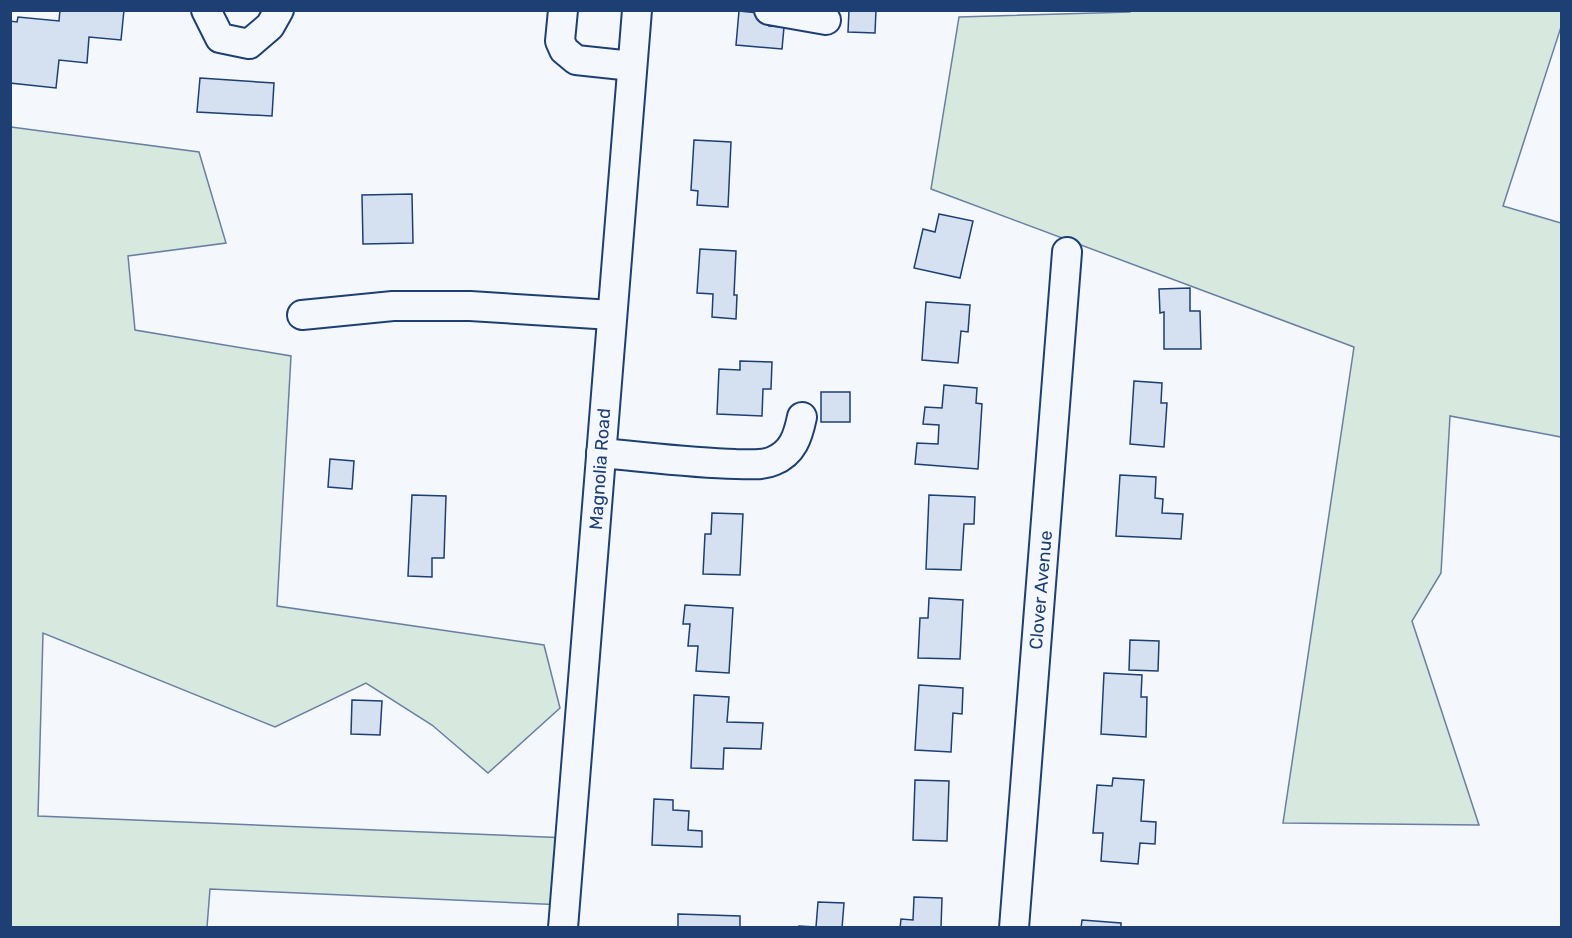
<svg xmlns="http://www.w3.org/2000/svg" width="1572" height="938" font-family="Rubik,sans-serif">
<rect width="100%" height="100%" fill="#f4f7fb"/>
<g fill="#d7e8df" stroke="#687fa3" stroke-width="1.5">
<polygon points="1131,10 1561,11 1561,27 1503,206 1561,223 1561,437 1450,416 1441,573 1412,621 1479,825 1283,823 1354,347 931,189 959,17 1130,12"/>
<polygon points="11,127 199,152 226,243 128,256 135,330 291,356 277,606 544,645 560,708 488,773 432,725 366,683 275,727 43,633 38,816 569,838 564,905 210,889 207,927 11,928"/>
</g>
<g fill="#d5e0f0" stroke="#1d3f73" stroke-width="1.5">
<polygon points="60,10 124,10 121,40 89,37 87,63 59,60 56,88 10,83 10,21 17,22 18,17 59,21"/>
<polygon points="849,10 876,10 875,33 848,32"/>
<polygon points="739,11 770,14 769,26 784,27 782,49 736,45"/>
<polygon points="200,78 274,83 272,116 197,112"/>
<polygon points="694,140 731,142 728,207 697,205 698,191 691,190"/>
<polygon points="412,194 413,243 363,244 362,195"/>
<polygon points="939,214 973,221 960,278 914,268 923,229 935,232"/>
<polygon points="700,249 736,251 734,295 737,295 736,319 712,317 713,294 697,293"/>
<polygon points="1190,288 1190,311 1200,311 1201,349 1164,349 1164,312 1160,313 1159,289"/>
<polygon points="926,302 970,305 968,332 961,331 958,363 922,360"/>
<polygon points="740,361 772,362 771,389 763,389 762,416 717,414 719,369 740,370"/>
<polygon points="1134,381 1162,383 1161,403 1167,403 1164,447 1130,444"/>
<polygon points="944,385 977,388 976,403 982,404 978,469 915,464 917,443 938,444 939,425 923,424 925,407 942,408"/>
<rect x="821" y="392" width="29" height="30"/>
<polygon points="330,459 354,461 352,489 328,487"/>
<polygon points="1120,475 1156,477 1155,498 1163,499 1162,513 1183,514 1181,539 1116,536"/>
<polygon points="412,495 446,496 444,558 432,558 432,577 408,576"/>
<polygon points="929,495 975,497 974,524 964,524 961,570 926,569"/>
<polygon points="712,513 743,514 740,575 703,574 705,534 711,534"/>
<polygon points="929,598 963,600 960,659 918,658 920,618 928,618"/>
<polygon points="685,605 733,608 729,673 696,671 698,646 688,646 690,624 683,624"/>
<polygon points="1130,640 1159,641 1158,671 1129,670"/>
<polygon points="1104,673 1142,675 1141,697 1147,697 1146,737 1101,734"/>
<polygon points="919,685 963,688 962,714 953,713 951,752 915,750"/>
<polygon points="694,695 729,697 727,722 763,723 761,749 724,748 723,769 691,768"/>
<polygon points="352,700 382,701 380,735 351,734"/>
<polygon points="1113,778 1144,780 1141,821 1156,822 1155,844 1140,843 1138,864 1101,861 1103,833 1093,833 1097,785 1112,786"/>
<polygon points="915,780 949,781 947,841 913,840"/>
<polygon points="654,799 673,800 673,810 689,811 688,830 702,831 702,847 652,845"/>
<polygon points="914,897 942,898 941,928 900,928 901,919 913,920"/>
<polygon points="818,902 844,903 842,928 799,928 799,926 816,927"/>
<polygon points="678,914 740,916 740,928 678,928"/>
<polygon points="1082,920 1121,923 1121,928 1081,928"/>
</g>
<g fill="none" stroke-linecap="round" stroke-linejoin="round">
<defs>
<g id="minor">
<polyline points="206,10 220,38 249,44 270,26 279,10"/>
<polyline points="563,10 560,41 564,50 576,60 632,66"/>
<polyline points="769,10 826,20"/>
<polyline points="302,315 393,306 470,306 612,315"/>
<path d="M 601,453 C 646,457 691,463 736,464 C 748,464 762,466 773,461 C 793,453 798,436 802,417"/>
<polyline points="563,928 637,10"/>
<polyline points="1014,928 1067,252"/>
</g>
</defs>
<use href="#minor" stroke="#1d3f73" stroke-width="32"/>
<use href="#minor" stroke="#f4f7fb" stroke-width="28"/>
</g>
<g text-anchor="middle" stroke-width="4.5" stroke-linejoin="round" paint-order="stroke">
<g font-size="18" fill="#1d3f73" stroke="#f4f7fb">
<text transform="translate(600 469) rotate(-86)" y="6">Magnolia Road</text>
<text transform="translate(1041 590) rotate(-85)" y="6">Clover Avenue</text>
</g>
</g>
<rect width="1572" height="938" fill="none" stroke="#1d3f73" stroke-width="24"/>
</svg>
